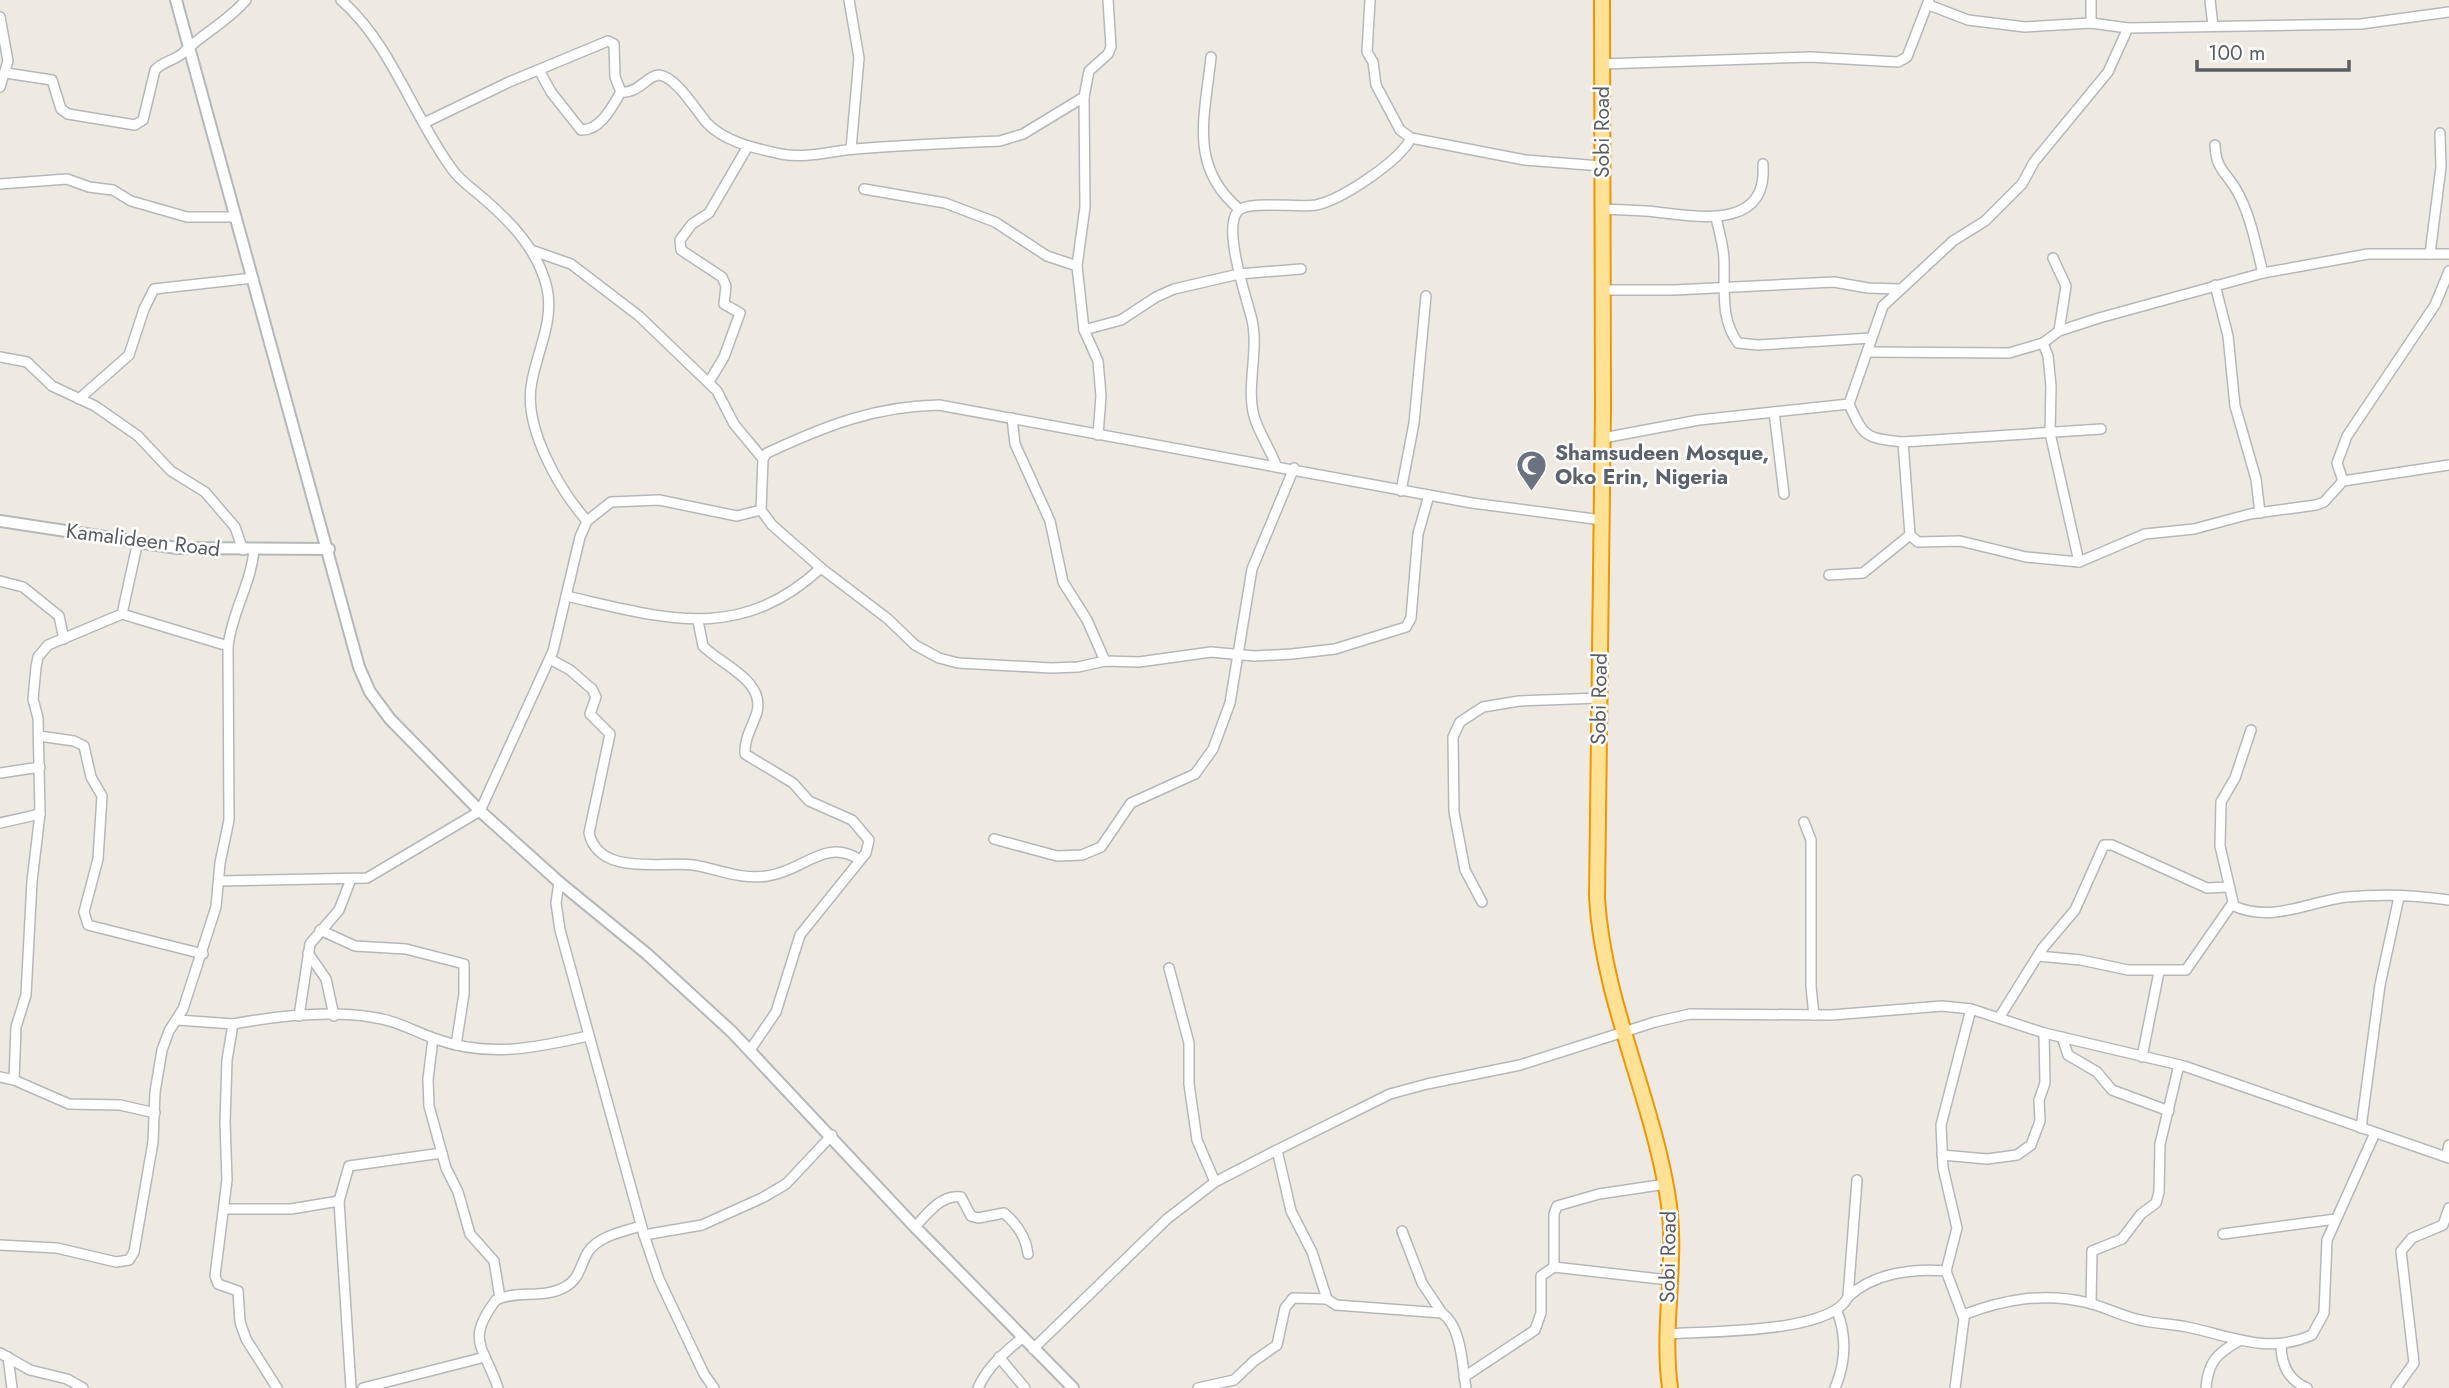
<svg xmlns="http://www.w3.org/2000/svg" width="2449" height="1388" font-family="Jost,sans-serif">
<rect width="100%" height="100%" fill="#eeeae1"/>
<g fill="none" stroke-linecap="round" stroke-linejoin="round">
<defs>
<g id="minor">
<path d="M 341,0 C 392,45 412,115 452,169 C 460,181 472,188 483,198 C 511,222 538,250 547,288 C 554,321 538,349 532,381 C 522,426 559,489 587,521"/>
<polyline points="849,0 859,58 851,149"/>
<polyline points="1370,0 1367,52 1373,62 1376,85 1400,130 1411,138 1525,160 1601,166"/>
<polyline points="2210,0 2213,26"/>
<polyline points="1929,5 1968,20 2025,27 2091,23 2128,28 2361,24 2449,12"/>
<polyline points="0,17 8,61 0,87"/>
<polyline points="2091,23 2091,0"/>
<path d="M 1211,57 C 1205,116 1188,166 1239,209"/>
<polyline points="1602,64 1811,57 1898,62 1907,57 1929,0"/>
<path d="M 539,70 L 551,92 L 581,130 C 600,131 612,107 621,92"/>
<path d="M 6,73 L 52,80 L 61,109 L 68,114 L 135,125 L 143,120 L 155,70 C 163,61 174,61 183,53 C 202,34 227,22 246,0"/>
<path d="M 621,92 C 638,94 648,75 659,75 C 677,77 697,112 707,123 C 724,142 758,149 781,154 C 807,159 830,151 855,149 C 904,145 952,143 1000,141 L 1023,134 L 1084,97"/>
<polyline points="424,123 509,82 608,41 614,44 615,77 621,92"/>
<path d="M 2215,145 C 2216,171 2227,172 2238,193 C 2251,217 2256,246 2263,273"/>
<polyline points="0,184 67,179 89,187 113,190 131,201 187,217 236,217"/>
<polyline points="864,189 945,203 995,222 1047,256 1077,266"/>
<path d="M 1602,209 C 1620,210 1638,210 1656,212 C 1699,217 1768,230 1763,164"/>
<path d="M 1716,217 C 1719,232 1724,247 1724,261 C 1725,289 1720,319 1738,343 L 1758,345 L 1871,338"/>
<polyline points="531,250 571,264 639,316 717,391 734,424 763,459"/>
<polyline points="2430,254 2441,167 2440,133"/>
<polyline points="2053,258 2066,286 2059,331"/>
<polyline points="2215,285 2228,336 2235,406 2256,479 2260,513"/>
<polyline points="1602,290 1674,290 1834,282 1868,288 1899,289"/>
<polyline points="1084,330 1121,320 1156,297 1174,289 1239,274 1301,269"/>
<polyline points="2043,343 2048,356 2051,386 2050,433 2079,562"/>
<polyline points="1869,352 2009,353 2043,343 2059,331 2099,318 2263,273 2368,254 2449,254"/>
<polyline points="0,357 27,362 52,386 95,406 138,436 171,471 205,492 235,527 243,550"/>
<polyline points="709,382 724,357 740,313 724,304 726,286 722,277 681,250 680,240 692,224 709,213 748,146"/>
<polyline points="79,399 129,355 144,309 154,289 253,278"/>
<polyline points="1774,412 1784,494"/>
<polyline points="1012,418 1015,444 1050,521 1063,582 1087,620 1105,661"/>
<path d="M 2101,429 L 1903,442 C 1866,438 1864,438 1849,404 L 1883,306 L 1953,241 L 1985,221 L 2022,184 L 2034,162 L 2108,72 L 2128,28"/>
<polyline points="1098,435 1101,396 1098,361 1084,330 1077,266 1085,207 1084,97 1089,71 1108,54 1111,47 1108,0"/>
<polyline points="1603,438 1699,420 1849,404"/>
<polyline points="1903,442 1910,535 1918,542 1960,541 2026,557 2079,562 2145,534 2194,529 2250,514 2316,505 2324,502 2343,481 2449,465"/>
<path d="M 1276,465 C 1270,449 1258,431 1254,416 C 1246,386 1259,351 1252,320 C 1247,299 1222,228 1238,211 C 1248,200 1298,208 1316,205 C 1341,200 1400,161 1411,138"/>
<polyline points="2343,481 2337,463 2347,436 2435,305 2449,271"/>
<polyline points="1401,491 1414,423 1426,296"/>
<polyline points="761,510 772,525 821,568 888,619 915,645 939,658 958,663 1051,668 1078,667 1105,661 1139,662 1211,652 1254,656 1292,654 1335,649 1406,627 1411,618 1418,534 1429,495"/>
<polyline points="1829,575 1863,573 1910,535"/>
<polyline points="0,581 23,587 59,616 64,639"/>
<path d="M 566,596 C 664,618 738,644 821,568"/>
<polyline points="122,614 228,646"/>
<path d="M 698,621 L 703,646 C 720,664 765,680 757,712 C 753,726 744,738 745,754 L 793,783 L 809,801 L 852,820 L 869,840 L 866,853 L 800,935 L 776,1012 L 750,1050"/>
<path d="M 550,659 L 570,670 L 592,689 L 596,697 L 590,714 L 610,734 L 589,833 C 599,877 663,861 693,865 C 719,869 740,880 767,876 C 804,871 825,837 860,860"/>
<path d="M 2251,730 L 2235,778 L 2221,802 L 2220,846 L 2234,906 C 2272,923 2308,902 2346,897 C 2379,894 2416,895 2449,900"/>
<polyline points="39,736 74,741 84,746 91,777 102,796 98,859 84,912 88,925 203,954"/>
<polyline points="0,773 40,767"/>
<polyline points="1804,822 1811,840 1811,987 1814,1015"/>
<polyline points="0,823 40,814"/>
<polyline points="994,839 1057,856 1082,855 1101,847 1131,803 1195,774 1213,749 1230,703 1252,569 1294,468"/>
<path d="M 219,881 L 367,878 L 480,811 L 553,651 L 580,537 L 587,521 L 611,502 L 659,500 L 737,516 L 761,510 L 763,459 L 767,453 C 825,426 875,406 939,405 L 1472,503 L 1602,520"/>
<polyline points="559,882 556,903 560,930 644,1235 659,1279 704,1374 714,1388"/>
<polyline points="1482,902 1465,870 1454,812 1453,737 1460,722 1483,707 1519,701 1600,698"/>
<polyline points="320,930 355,946 406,949 464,964 464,994 456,1045"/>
<polyline points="308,953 326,979 334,1016"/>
<polyline points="2038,956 2081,960 2128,970 2186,970 2232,904"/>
<polyline points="1169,968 1189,1043 1189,1084 1197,1140 1215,1182"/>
<polyline points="299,1016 310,944 339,910 351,879"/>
<polyline points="1999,1018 2042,949 2075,910 2104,845 2112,845 2207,888 2227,887"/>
<polyline points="178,1020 233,1024"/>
<polyline points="2062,1037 2068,1055 2097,1072 2112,1090 2169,1111"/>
<polyline points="433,1039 428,1079 429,1106 446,1168 458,1192 470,1234 494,1261 500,1298"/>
<polyline points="2142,1057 2159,972"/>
<polyline points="0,1077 14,1080 69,1104 120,1105 155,1113"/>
<polyline points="14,1080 16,1027 26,995 32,881 40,814 38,718 33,699 36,667 38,657 48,645 122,614 138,541"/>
<polyline points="2361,1128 2380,985 2399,897"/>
<path d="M 1277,1150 L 1291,1211 L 1312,1252 L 1327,1299 L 1336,1305 L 1442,1313 C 1462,1327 1462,1365 1466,1388"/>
<polyline points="1942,1155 1987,1159 2017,1155 2031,1145 2040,1121 2039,1100 2045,1083 2044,1033"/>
<polyline points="2446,1157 2449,1145"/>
<polyline points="224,1209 291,1209 339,1201"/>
<path d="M 915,1227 C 927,1214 941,1194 961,1197 L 971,1216 L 978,1218 L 1004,1213 C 1017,1224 1026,1237 1028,1254"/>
<polyline points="1402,1231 1422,1283 1442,1313"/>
<polyline points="2223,1234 2336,1219"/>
<polyline points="644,1235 702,1225 762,1198 786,1184 832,1135"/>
<path d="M 0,1245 L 57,1248 L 116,1262 L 129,1260 L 134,1252 L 153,1142 L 155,1092 L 162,1050 L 169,1031 L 183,1009 L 216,907 L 220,863 L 229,820 L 228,646 C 232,612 251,584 254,550"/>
<polyline points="1554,1267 1669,1280"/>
<path d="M 1848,1297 C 1873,1273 1913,1268 1946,1271"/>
<polyline points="2091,1304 2092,1251 2122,1239 2141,1214 2156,1203 2159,1192 2160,1144 2179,1065"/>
<path d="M 1963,1315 C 2004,1299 2045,1292 2089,1303 C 2108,1308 2125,1318 2145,1321 C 2159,1324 2173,1324 2187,1327 C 2232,1336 2267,1355 2312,1335 L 2324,1313 L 2327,1240 L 2375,1133"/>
<path d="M 1666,1334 C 1704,1331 1831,1334 1848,1297 L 1857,1180"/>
<path d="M 2281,1344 C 2281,1364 2288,1380 2307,1388"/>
<polyline points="1033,1349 1167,1219 1215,1182 1277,1150 1390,1094 1427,1084 1520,1065 1655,1022 1690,1014 1832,1015 1942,1006 1971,1009 2044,1033 2184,1066 2449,1158"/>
<polyline points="0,1353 30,1370 67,1379 83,1388"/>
<polyline points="8,1357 12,1388"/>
<polyline points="999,1357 1025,1388"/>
<polyline points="1464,1377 1535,1330 1541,1313 1541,1276 1554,1267 1554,1214 1557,1206 1599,1194 1666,1184"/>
<path d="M 277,1388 L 246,1339 L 240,1322 L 238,1291 L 218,1284 L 215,1276 L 227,1180 L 225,1122 L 227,1060 L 233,1024 C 277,1016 326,1010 371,1017 C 396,1020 413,1031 436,1039 C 488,1058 535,1048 588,1036"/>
<polyline points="351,1388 339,1201 349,1166 442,1153"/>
<polyline points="363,1388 485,1357"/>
<path d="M 498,1388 C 484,1346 465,1341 496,1300 C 516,1290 544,1299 565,1287 C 580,1279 580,1265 588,1252 C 598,1236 625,1231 641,1226"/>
<path d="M 978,1388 C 988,1366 1004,1353 1022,1338"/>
<polyline points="1198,1388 1234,1380 1254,1361 1277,1345 1285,1308 1293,1298 1327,1299"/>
<path d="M 1835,1388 C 1846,1362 1847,1337 1837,1311"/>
<polyline points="1955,1388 1964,1319 1946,1271 1957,1228 1943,1168 1941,1125 1971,1009"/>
<path d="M 2206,1388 C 2208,1362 2217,1353 2239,1341"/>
<polyline points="2396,1388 2414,1363 2401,1251 2412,1238 2443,1225 2449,1208"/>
</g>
<g id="tertiary">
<polyline points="176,0 359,667 370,692 390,719 480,811 559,882 647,954 732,1032 915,1227 1073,1388"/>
<polyline points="0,521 177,548 329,549"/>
</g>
<path id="trunk" d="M 1602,0 L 1603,408 L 1597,898 C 1603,999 1650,1093 1667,1192 C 1679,1257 1661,1323 1670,1388"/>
</defs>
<use href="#minor" stroke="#b4b8bd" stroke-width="12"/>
<use href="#tertiary" stroke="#b4b8bd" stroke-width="14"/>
<use href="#trunk" stroke="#ef9600" stroke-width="18"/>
<use href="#minor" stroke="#fff" stroke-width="9"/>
<use href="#tertiary" stroke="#fff" stroke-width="10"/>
<use href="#trunk" stroke="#ffe296" stroke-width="14"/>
</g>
<defs>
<symbol id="mosque-pin" viewBox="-11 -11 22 30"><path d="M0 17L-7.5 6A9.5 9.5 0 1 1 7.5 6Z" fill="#6b7280" stroke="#fff"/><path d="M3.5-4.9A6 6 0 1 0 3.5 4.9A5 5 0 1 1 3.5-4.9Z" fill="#fff"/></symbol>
</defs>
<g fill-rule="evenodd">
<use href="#mosque-pin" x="1514" y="448" width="35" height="47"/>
</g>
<g text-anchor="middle" stroke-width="5" stroke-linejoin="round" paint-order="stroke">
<g font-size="21" fill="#5a5e63" stroke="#fff">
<text transform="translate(1602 132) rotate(-90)" y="7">Sobi Road</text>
<text transform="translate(143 540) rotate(7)" y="7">Kamalideen Road</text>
<text transform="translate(1599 699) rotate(-89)" y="7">Sobi Road</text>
<text transform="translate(1668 1257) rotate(-89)" y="7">Sobi Road</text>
</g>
<g font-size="21" font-weight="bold" fill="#5b616d" stroke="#fff" text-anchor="start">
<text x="1555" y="460">Shamsudeen Mosque,<tspan x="1555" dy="24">Oko Erin, Nigeria</tspan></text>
</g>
</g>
<path d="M2197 60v10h152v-10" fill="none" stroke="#5a5e63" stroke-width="3.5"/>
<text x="2208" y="60" font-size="21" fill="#5a5e63" stroke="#ffffff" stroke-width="5" paint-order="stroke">100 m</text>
</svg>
